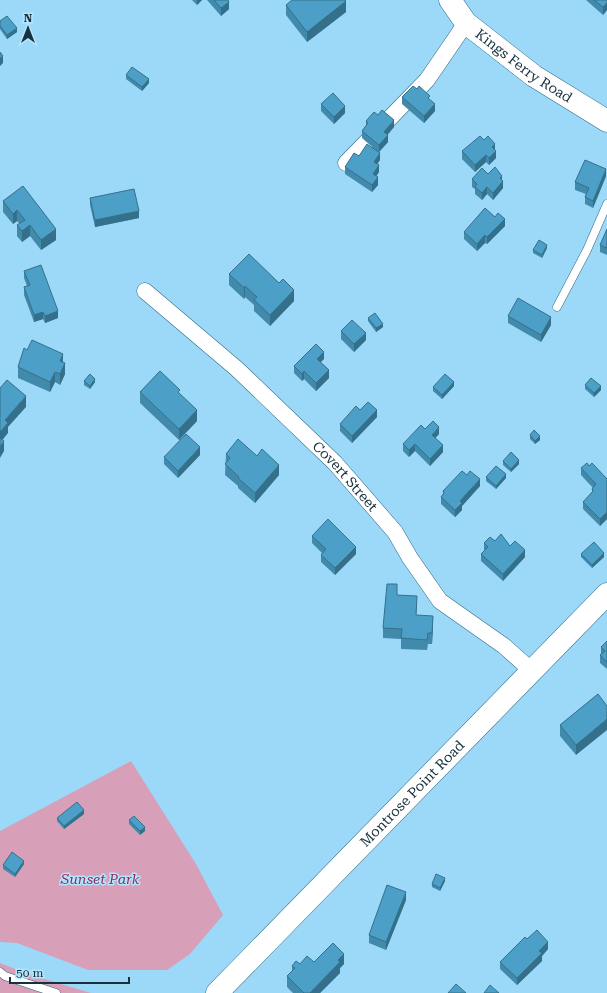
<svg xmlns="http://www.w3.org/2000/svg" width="607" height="993" font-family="'Roboto Serif',serif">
<rect width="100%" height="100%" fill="#9cd9f9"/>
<g fill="#d89fb8">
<polygon points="131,761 196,864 223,915 190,954 167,970 88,970 17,943 0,942 0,831"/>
<polygon points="0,963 28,974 91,993 0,993"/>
</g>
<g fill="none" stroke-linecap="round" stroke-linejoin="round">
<defs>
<g id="lane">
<polyline points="557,307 587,250 607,204"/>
<polyline points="0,972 5,976 56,993"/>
</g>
<g id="street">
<polyline points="346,163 427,80 466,23"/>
<path id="s1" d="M 145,291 L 237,369 L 335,463 L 395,532 L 410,558 L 440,601 L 504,646 L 532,671"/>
</g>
<g id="secondary">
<path id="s2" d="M 450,0 L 466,23 L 534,76 L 607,121"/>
<path id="s3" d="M 217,993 L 607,594"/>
</g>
</defs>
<use href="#lane" stroke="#2c6985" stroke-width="9"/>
<use href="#street" stroke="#2c6985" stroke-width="17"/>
<use href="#secondary" stroke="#2c6985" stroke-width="23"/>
<use href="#lane" stroke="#fff" stroke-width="8"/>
<use href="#street" stroke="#fff" stroke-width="16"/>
<use href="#secondary" stroke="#fff" stroke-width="22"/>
</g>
<g fill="#418aab">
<polygon points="192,0 202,0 197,5"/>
<polygon points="207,0 228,0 229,9 221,16"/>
<polygon points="586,0 607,0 607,10 603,15"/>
<polygon points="286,5 346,12 307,42 286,15"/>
<polygon points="0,21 17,32 7,39 0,29"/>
<polygon points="126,75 149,83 142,91 126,79"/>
<polygon points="402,97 430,101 435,111 424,123 402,104"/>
<polygon points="321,104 345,113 334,124 321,111"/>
<polygon points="366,121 394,127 387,135 388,142 379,152 380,160 377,164 379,172 376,176 378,185 372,192 345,174 345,167 359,156 378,152 362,138 362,131 366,126"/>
<polygon points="484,140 495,150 496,158 489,165 486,162 475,172 462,159 462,151"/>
<polygon points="488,174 502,180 503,188 493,200 487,194 482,200 475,194 475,189 472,187 472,179"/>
<polygon points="606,176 593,208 585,204 585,197 586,194 575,190 575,182"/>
<polygon points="23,186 56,240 41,250 30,236 22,242 17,236 17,225 20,224 17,221 13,224 3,212 3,201"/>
<polygon points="90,198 139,218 95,227 90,205"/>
<polygon points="505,226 487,244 485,243 477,251 464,239 464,232"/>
<polygon points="607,229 607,255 600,252 600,245"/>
<polygon points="547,248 542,258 533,253 533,250"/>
<polygon points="24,271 58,318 45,323 43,319 34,322 24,295 24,287 27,286 24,278"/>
<polygon points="229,274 294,301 270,326 254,311 254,305 245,297 244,299 229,285"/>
<polygon points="508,316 551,325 541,342 508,323"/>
<polygon points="368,318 383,327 376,332 368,321"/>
<polygon points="341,331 366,340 354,352 341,339"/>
<polygon points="27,350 63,363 65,374 60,385 55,382 50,392 18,378 18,367"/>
<polygon points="324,359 320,362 329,378 316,391 304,379 302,381 294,373 294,366"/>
<polygon points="84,381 95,382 90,389 84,385"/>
<polygon points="585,385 601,390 594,397 585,389"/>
<polygon points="454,386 442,399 433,391 433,387"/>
<polygon points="140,392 180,394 197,421 179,440 140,403"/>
<polygon points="360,410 377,417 352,443 340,431 340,424"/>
<polygon points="425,429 439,434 435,438 443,452 430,466 415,451 409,457 403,451 403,444"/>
<polygon points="530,435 540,440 535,444 530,439"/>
<polygon points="226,454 257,456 279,475 255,503 238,488 238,486 225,475"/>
<polygon points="200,455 178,478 164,464 164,457"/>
<polygon points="503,461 519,464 511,472 503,465"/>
<polygon points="589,466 607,479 607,519 600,526 583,509 583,502 592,493 592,489 593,488 581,475 581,468"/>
<polygon points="486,477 506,478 496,489 486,481"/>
<polygon points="480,486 462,506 462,510 455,517 441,504 441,497 443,494 443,491"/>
<polygon points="312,536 356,554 335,575 321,562 321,555 322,553 312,543"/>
<polygon points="484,543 510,546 525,557 503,581 481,561 481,554 484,551"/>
<polygon points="581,554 604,557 592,568 581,557"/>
<polygon points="397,595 417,607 416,615 433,626 432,644 428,644 427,650 401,649 401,639 383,638 383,628"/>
<polygon points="607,641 607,669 600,663 600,655 601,654 601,647"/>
<polygon points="598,694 576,755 560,736 560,725"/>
<polygon points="84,814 64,829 57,821 57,818"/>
<polygon points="129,820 145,831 140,835 129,824"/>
<polygon points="24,864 15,877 3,869 3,865"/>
<polygon points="445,881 440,891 432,887 432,884"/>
<polygon points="406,900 386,950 369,943 369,935"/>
<polygon points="548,949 542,956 542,961 517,985 500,969 500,962"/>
<polygon points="314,962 344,964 340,968 340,973 320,993 293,993 287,987 287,976 292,971 292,966"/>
</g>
<g fill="#35708b">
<polygon points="197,0 202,0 197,5"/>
<polygon points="346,1 346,12 307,42 307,32"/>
<polygon points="229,2 229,9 221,16 221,8"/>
<polygon points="607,3 607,10 603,15 603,7"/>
<polygon points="17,28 17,32 7,39 7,35"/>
<polygon points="3,56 3,63 0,66 0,59"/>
<polygon points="149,79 149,83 142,91 142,87"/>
<polygon points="435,104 435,111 424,123 424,116"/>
<polygon points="345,106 345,113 334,124 334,117"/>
<polygon points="394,120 394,127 384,139 384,132"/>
<polygon points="388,135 388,142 379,152 379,145"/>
<polygon points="495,144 495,151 492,147"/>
<polygon points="496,151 496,158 489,165 489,158"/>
<polygon points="380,153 380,160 374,169 374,162"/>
<polygon points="486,155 486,162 475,172 475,165"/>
<polygon points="379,165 379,172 373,181 373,174"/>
<polygon points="606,169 606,176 593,208 593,201"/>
<polygon points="502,176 502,182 503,181 503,188 493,200 493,193 500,178"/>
<polygon points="378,177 378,185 372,192 372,185"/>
<polygon points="487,187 487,194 482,200 482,193"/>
<polygon points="17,210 17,221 13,224 13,214"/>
<polygon points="139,211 139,218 95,227 95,220"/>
<polygon points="505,219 505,226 487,244 487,237"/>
<polygon points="30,225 30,236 22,242 22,231"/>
<polygon points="56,229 56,240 41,250 41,240"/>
<polygon points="485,235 485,243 477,251 477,244"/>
<polygon points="547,245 547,248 542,258 542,255"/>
<polygon points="245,286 245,297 244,299 244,288"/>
<polygon points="294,290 294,301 270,326 270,315"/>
<polygon points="58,311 58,318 45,323 45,316"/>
<polygon points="43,312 43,319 34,322 34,315"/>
<polygon points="551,317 551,325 541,342 541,335"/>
<polygon points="383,324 383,327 376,332 376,328"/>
<polygon points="366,333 366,340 354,352 354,344"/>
<polygon points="324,352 324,359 317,366 317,359"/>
<polygon points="63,354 63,365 60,361"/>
<polygon points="65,363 65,374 60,385 60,374"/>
<polygon points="329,370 329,378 316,391 316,383"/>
<polygon points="304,371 304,379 302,381 302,374"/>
<polygon points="55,372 55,382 50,392 50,382"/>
<polygon points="95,379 95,382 90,389 90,386"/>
<polygon points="454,382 454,386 442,399 442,395"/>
<polygon points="601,386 601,390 594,397 594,393"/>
<polygon points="26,396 26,407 8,427 8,433 0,443 0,432 5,420"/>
<polygon points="197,410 197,421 179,440 179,429"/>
<polygon points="377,410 377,417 352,443 352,436"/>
<polygon points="439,427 439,434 432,442 432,435"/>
<polygon points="540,436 540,440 535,444 535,441"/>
<polygon points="4,441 4,451 0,458 0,447"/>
<polygon points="415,444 415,451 409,457 409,450"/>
<polygon points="443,445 443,452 430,466 430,459"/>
<polygon points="200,447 200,455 178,478 178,471"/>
<polygon points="519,460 519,464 511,472 511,469"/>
<polygon points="279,465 279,475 255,503 255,493"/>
<polygon points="506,474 506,478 496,489 496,486"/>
<polygon points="480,479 480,486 462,506 462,510 455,517 455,510 460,501"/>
<polygon points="607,512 607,519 600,526 600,519"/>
<polygon points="356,547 356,554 335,575 335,568"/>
<polygon points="525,550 525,557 503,581 503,574"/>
<polygon points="604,553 604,557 592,568 592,565"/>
<polygon points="433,616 433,626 432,644 432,633"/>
<polygon points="607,719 607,730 576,755 576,745"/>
<polygon points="84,810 84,814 64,829 64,826"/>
<polygon points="145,827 145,831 140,835 140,831"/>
<polygon points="24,861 24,864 15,877 15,874"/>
<polygon points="445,878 445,881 440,891 440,888"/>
<polygon points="406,892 406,900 386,950 386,942"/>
<polygon points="548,942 548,949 542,956 542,961 517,985 517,978 539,951"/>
<polygon points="344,954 344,964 340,968 340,973 320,993 310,993 338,960"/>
</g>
<g fill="#4ca0c7" stroke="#35708b">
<polygon points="214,0 228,0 229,2 221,8"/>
<polygon points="292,0 345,0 346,1 307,32 286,5"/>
<polygon points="594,0 607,0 607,3 603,7"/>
<polygon points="7,16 17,28 7,35 0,26 0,21"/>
<polygon points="0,52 3,56 0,59"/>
<polygon points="132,67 149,79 142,87 126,75"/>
<polygon points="413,86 417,89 419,86 430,96 428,98 435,104 424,116 402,97"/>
<polygon points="333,93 345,106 334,117 321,104"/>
<polygon points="382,110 394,120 384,132 388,135 379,145 362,131 368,123 366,121 374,112 378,115"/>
<polygon points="480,136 484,140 488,136 495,144 492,147 496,151 489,158 486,155 475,165 462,151"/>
<polygon points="367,144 380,153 374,162 379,165 373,174 378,177 372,185 345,167 354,153 359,156"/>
<polygon points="585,160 606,169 593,201 585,197 589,188 575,182"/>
<polygon points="495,167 502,176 500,178 503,181 493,193 487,187 482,193 475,187 477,184 472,179 482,168 488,174"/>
<polygon points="23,186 56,229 41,240 30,225 22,231 17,225 25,220 17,210 13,214 3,201"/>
<polygon points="134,189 139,211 95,220 90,198"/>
<polygon points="485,208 495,217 498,213 505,219 487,237 485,235 477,244 464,232"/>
<polygon points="607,229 607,248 600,245"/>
<polygon points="539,240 547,245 542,255 533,250"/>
<polygon points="249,254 279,283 283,279 294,290 270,315 254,300 257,297 245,286 244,288 229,274"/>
<polygon points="41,265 58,311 45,316 43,312 34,315 24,287 30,285 24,271"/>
<polygon points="518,298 551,317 541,335 508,316"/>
<polygon points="375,313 383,324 376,328 368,318"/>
<polygon points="352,320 366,333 354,344 341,331"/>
<polygon points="32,340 63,354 60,361 65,363 60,374 55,372 50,382 18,367 24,348 27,350"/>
<polygon points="316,344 324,352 317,359 329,370 316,383 304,371 302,374 294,366"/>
<polygon points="160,371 180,390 178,392 197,410 179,429 140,392"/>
<polygon points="90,374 95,379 90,386 84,381"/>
<polygon points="445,374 454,382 442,395 433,387"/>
<polygon points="591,378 601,386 594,393 585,385"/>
<polygon points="7,380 26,396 5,420 8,423 0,432 0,388"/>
<polygon points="368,402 377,410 352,436 340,424 356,406 360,410"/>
<polygon points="433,421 439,427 432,435 443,445 430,459 415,444 409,450 403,444 421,425 425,429"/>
<polygon points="534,430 540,436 535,441 530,435"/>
<polygon points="186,434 200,447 178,471 164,457"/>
<polygon points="0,438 4,441 0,447"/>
<polygon points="238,439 257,456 262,449 279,465 255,493 238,478 239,477 225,464 230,458 226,454"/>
<polygon points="511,452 519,460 511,469 503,461"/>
<polygon points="587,463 589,466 592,463 607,479 607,512 600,519 583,502 593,491 592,489 596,484 581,468"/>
<polygon points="496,466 506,474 496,486 486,477"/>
<polygon points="462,471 467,475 470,471 480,479 460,501 462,503 455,510 441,497 444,493 443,491"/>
<polygon points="328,519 356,547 335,568 321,555 326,549 312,536"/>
<polygon points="501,534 510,546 515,541 525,550 503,574 481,554 488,547 484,543 490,537 495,541"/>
<polygon points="594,542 604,553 592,565 581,554"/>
<polygon points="387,584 397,584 397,595 417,596 416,615 433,616 432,633 428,633 427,640 401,638 402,629 383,628"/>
<polygon points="607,641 607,662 600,655 605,651 601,647"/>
<polygon points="598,694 607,706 607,719 576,745 560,725"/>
<polygon points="77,802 84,810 64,826 57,818"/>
<polygon points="134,816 145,827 140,831 129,820"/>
<polygon points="12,852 24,861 15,874 3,865"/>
<polygon points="436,874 445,878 440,888 432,884"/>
<polygon points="387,885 406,892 386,942 369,935"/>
<polygon points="537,930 548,942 539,951 542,953 517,978 500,962 525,937 527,939"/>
<polygon points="333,943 344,954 338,960 340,962 310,993 304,993 287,976 295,968 292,966 296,961 300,964 307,956 314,962"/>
<polygon points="456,984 466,993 448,993"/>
<polygon points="490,985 499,993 484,993"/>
</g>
<g text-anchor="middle" stroke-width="3" stroke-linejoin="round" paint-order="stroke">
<g font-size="14" fill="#18313e" stroke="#b4e5fe">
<text dy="5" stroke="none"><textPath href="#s2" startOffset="100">Kings Ferry Road</textPath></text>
<text dy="5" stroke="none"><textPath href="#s1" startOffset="273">Covert Street</textPath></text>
<text dy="5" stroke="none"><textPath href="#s3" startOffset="279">Montrose Point Road</textPath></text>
</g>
<g font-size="14" font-style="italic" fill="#872f5d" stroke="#b4e5fe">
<text x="100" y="884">Sunset Park</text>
</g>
</g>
<g transform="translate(28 28)" stroke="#b4e5fe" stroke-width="3" paint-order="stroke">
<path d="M0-3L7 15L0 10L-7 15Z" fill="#18313e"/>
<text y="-6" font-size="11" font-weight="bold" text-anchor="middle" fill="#18313e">N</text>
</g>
<path d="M10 977v6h119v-6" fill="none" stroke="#18313e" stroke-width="2"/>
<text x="16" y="977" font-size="12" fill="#18313e" stroke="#b4e5fe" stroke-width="3" paint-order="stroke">50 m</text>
</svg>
